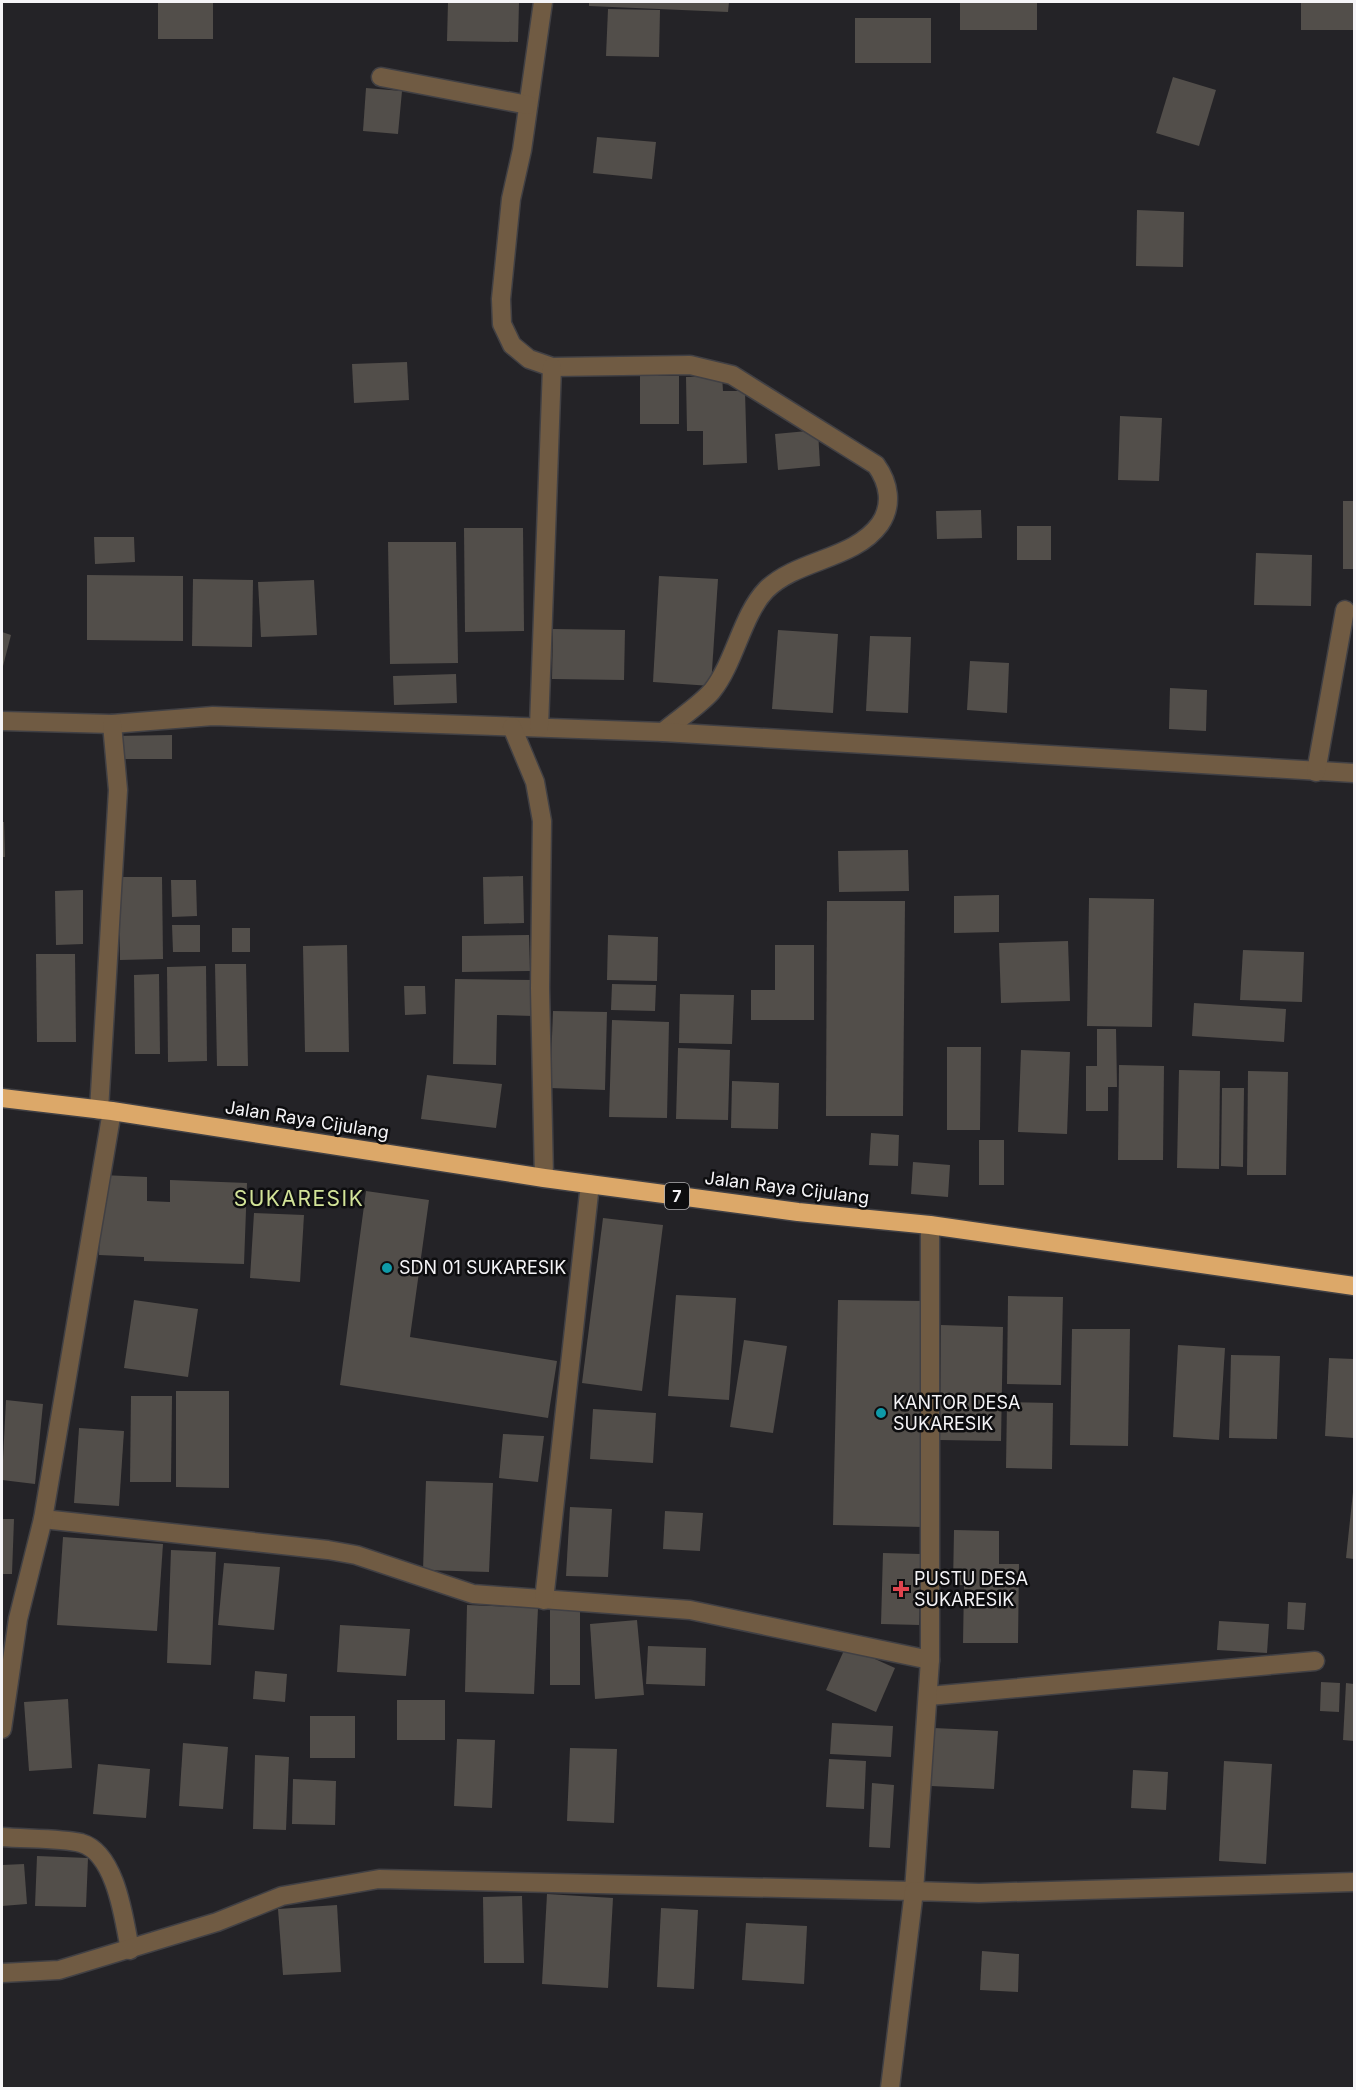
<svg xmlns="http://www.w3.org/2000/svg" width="1356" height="2090" font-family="Inter,sans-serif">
<rect width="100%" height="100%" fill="#242327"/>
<g fill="#524e4a">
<rect x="158" y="2" width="55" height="37"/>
<polygon points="448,2 519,2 518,42 447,41"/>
<polygon points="589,2 729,2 728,12 589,6"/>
<rect x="960" y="2" width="77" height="28"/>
<rect x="1301" y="2" width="52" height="28"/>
<polygon points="608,9 660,10 659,57 606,56"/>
<rect x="855" y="18" width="76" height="45"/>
<polygon points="1173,77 1216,90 1199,146 1156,133"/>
<polygon points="366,88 402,91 398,134 363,131"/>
<polygon points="597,137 656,142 652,179 593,173"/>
<polygon points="1137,210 1184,212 1183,267 1136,266"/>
<polygon points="407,362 409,400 354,403 352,364"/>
<rect x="640" y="376" width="39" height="48"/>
<polygon points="722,376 723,391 745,391 747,463 703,465 703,431 687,431 686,377"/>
<polygon points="1120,416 1162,418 1159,481 1118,480"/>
<polygon points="818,430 820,466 778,470 775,434"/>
<rect x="1343" y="501" width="11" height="68"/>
<polygon points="981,510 982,538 937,539 936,511"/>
<rect x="1017" y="526" width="34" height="34"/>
<polygon points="464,528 523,528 524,631 465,632"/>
<polygon points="94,537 134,537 135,562 95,564"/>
<polygon points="388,542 456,542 458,663 390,664"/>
<polygon points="1256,553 1312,555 1311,606 1254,605"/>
<polygon points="87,575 183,576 183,641 87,640"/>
<polygon points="659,576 718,579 711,686 653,682"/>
<polygon points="193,579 253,580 252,647 192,646"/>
<polygon points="314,580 317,635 261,637 258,582"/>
<polygon points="553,629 625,630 624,680 552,679"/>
<polygon points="778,630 838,634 833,713 772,709"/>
<polygon points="2,632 11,635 2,670"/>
<polygon points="870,636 911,637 908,713 866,711"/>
<polygon points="970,661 1009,663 1007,713 967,710"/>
<polygon points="456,674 457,703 394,705 393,676"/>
<polygon points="1170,688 1207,690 1206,731 1169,729"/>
<polygon points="172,735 172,759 116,759 115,736"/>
<polygon points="2,822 4,822 5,857 2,857"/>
<polygon points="908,850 909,891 839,892 838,851"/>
<polygon points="523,876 524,923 484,924 483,877"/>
<polygon points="119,877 162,877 163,959 120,960"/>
<polygon points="171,880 196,880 197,916 172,917"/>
<polygon points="83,890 83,944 56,945 55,891"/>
<polygon points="999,895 999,932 954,933 954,896"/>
<polygon points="1089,898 1154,899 1152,1027 1087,1026"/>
<polygon points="827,901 905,901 903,1116 826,1116"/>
<polygon points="172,925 200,925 200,952 173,952"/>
<rect x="232" y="928" width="18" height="24"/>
<polygon points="529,935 530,971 462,972 462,936"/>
<polygon points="608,935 658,937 657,981 607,980"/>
<polygon points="1068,941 1070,1001 1001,1003 999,943"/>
<polygon points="347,945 349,1052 305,1052 303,946"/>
<polygon points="775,945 814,945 814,1020 751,1020 751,990 775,990"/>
<polygon points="1243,950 1304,952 1302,1002 1240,1000"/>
<polygon points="36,954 75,954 76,1042 37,1042"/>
<polygon points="215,964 246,964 248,1066 217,1066"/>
<polygon points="206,966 207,1061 168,1062 167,967"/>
<polygon points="159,974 160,1054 135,1054 134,975"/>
<polygon points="455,979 534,980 533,1016 497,1015 496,1065 453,1064"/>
<polygon points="612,984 656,985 655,1011 611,1010"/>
<polygon points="404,986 425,986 426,1014 405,1015"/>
<polygon points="680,994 734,995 732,1044 679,1043"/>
<polygon points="1194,1003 1286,1009 1284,1042 1192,1036"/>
<polygon points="553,1011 607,1012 605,1090 550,1088"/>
<polygon points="612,1020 669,1022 667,1118 609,1117"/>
<polygon points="1097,1029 1116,1029 1117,1087 1108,1087 1108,1111 1086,1111 1086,1066 1097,1066"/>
<polygon points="947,1047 981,1047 980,1130 947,1130"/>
<polygon points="678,1048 730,1050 728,1120 676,1119"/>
<polygon points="1021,1050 1070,1052 1067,1134 1018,1132"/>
<polygon points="1119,1065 1164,1066 1163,1160 1118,1160"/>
<polygon points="1179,1070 1220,1071 1219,1169 1177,1168"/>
<polygon points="1248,1071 1288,1072 1286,1175 1247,1175"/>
<polygon points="427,1075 502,1084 496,1128 421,1119"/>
<polygon points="732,1081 779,1083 778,1129 731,1128"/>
<polygon points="1222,1088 1244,1088 1243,1167 1221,1166"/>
<polygon points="871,1133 899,1135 898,1166 869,1165"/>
<rect x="979" y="1140" width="25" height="45"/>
<polygon points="913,1162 950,1165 948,1197 911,1194"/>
<polygon points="102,1175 147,1177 147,1201 170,1202 170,1180 247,1183 244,1264 144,1261 144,1257 99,1255"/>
<polygon points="366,1191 429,1200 410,1337 557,1361 548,1418 340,1385"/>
<polygon points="254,1213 304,1215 300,1282 250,1278"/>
<polygon points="603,1218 663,1225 642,1391 582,1383"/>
<polygon points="676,1295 736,1298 729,1400 668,1396"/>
<polygon points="1008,1296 1063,1297 1061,1385 1007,1384"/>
<polygon points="134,1300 198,1309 188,1377 124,1368"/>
<polygon points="838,1300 928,1301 924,1527 833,1525"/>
<polygon points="941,1325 1003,1327 1001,1441 940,1440"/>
<polygon points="1072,1329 1130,1329 1128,1446 1070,1445"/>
<polygon points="744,1340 787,1346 773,1433 730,1427"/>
<polygon points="1178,1345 1225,1348 1219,1440 1173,1437"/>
<polygon points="1231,1355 1280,1356 1277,1439 1229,1438"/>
<polygon points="1329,1358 1354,1359 1354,1438 1325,1436"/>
<polygon points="176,1391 229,1391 229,1488 176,1487"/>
<polygon points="131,1396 172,1396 171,1482 130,1482"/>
<polygon points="6,1400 43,1404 35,1484 2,1480"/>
<polygon points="1007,1402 1053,1403 1052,1469 1006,1468"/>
<polygon points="593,1409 656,1413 653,1463 590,1459"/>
<polygon points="79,1428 124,1431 119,1506 74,1503"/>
<polygon points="503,1434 544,1436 538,1482 499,1478"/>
<polygon points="426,1481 493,1483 489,1572 423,1570"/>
<polygon points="1353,1492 1354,1492 1354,1559 1346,1558"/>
<polygon points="570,1507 612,1509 608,1577 566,1576"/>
<polygon points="665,1511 703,1513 700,1551 663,1549"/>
<polygon points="2,1519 14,1519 12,1574 2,1574"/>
<polygon points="954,1530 999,1531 999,1564 1019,1564 1018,1643 963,1643 964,1585 953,1585"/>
<polygon points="63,1537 163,1544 157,1631 57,1625"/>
<polygon points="171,1550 216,1552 211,1665 167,1663"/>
<polygon points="883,1553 921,1554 919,1625 881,1624"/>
<polygon points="224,1563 280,1567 274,1630 218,1625"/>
<polygon points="1288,1602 1306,1603 1304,1630 1287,1629"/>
<polygon points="467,1605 538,1608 534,1694 465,1692"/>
<rect x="550" y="1609" width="30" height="76"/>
<polygon points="637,1620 644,1695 595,1699 590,1624"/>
<polygon points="1219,1621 1269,1624 1267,1653 1217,1650"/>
<polygon points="340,1625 410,1629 406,1676 337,1672"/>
<polygon points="648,1646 706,1648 705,1686 646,1684"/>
<polygon points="846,1646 895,1668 876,1712 826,1690"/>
<polygon points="255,1671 287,1674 285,1702 253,1699"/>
<polygon points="1321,1682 1340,1683 1339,1712 1320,1711"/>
<polygon points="1346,1683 1354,1684 1354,1741 1343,1740"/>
<polygon points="68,1699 72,1768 29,1771 24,1702"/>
<rect x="397" y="1700" width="48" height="40"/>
<rect x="310" y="1716" width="45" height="42"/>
<polygon points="832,1723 893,1726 891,1757 830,1754"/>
<polygon points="934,1728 998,1731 994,1789 931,1786"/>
<polygon points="457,1739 495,1740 492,1808 454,1806"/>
<polygon points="183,1743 228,1747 223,1809 179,1806"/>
<polygon points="570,1748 617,1749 614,1823 567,1821"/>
<polygon points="255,1755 289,1757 286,1830 253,1829"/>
<polygon points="829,1759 866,1761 864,1809 826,1807"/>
<polygon points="1224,1761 1272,1764 1266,1864 1219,1861"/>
<polygon points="98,1764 150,1769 146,1818 93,1814"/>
<polygon points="1133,1770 1168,1772 1166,1810 1131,1808"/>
<polygon points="293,1779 336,1781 335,1825 292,1824"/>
<polygon points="872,1783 894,1785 890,1848 869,1847"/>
<polygon points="37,1856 88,1858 86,1907 35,1906"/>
<polygon points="24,1864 27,1904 2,1906 2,1865"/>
<polygon points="547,1894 613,1898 608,1988 542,1984"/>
<polygon points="522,1896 524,1963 484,1963 483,1897"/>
<polygon points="337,1905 341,1972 283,1975 278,1909"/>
<polygon points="661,1908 698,1910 694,1989 657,1987"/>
<polygon points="746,1923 807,1926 804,1984 742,1980"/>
<polygon points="982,1951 1019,1954 1018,1992 980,1990"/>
</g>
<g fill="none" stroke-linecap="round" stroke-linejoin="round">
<defs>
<g id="street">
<path d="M 543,2 L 522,150 L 511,199 L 501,299 L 502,324 L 512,345 L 529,359 L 552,367 L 690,365 L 732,375 L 876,465 C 889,483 893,505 880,524 C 854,560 797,559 766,590 C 742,615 735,662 712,691 C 699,706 678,719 663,732"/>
<polyline points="381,77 528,105"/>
<polyline points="2,721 112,724 213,716 663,732 1354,773"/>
<polyline points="512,727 535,782 542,821 540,988 544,1178"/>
<polyline points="539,727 552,367"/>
<polyline points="1316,772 1345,610"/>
<polyline points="99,1110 118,790 112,724"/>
<polyline points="43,1519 328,1550 356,1555 473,1594 690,1610 930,1660"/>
<polyline points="544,1600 590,1184"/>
<polyline points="929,1696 1315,1661"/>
<polyline points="2,1729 18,1619 43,1519 112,1111"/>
<path d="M 2,1837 C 24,1839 61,1838 81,1843 C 116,1853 124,1919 130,1950"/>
<polyline points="2,1973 59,1970 217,1922 282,1896 379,1879 914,1891 930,1660 930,1225"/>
<polyline points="890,2088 914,1891 979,1893 1354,1882"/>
</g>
<polyline id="highway" points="2,1098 112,1111 544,1178 798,1212 930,1225 1354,1286"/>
</defs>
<use href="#street" stroke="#414044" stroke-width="21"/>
<use href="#highway" stroke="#414044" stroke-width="21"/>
<use href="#street" stroke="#705b43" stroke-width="18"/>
<use href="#highway" stroke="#dca869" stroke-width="18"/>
</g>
<g fill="#0f9aa8" stroke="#0d0d0f" stroke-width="2">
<circle cx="387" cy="1268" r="6"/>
<circle cx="881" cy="1413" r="6"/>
</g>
<path fill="#e0444e" stroke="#0d0d0f" stroke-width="2" d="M898 1580h6v6h6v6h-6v6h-6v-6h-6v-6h6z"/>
<g text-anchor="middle" stroke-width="5" stroke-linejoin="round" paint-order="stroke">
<rect fill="#0d0d0f" stroke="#afafb1" stroke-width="1.5" x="665" y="1183" width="24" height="26" rx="4.5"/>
<g font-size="16" font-weight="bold" fill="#f5f4f7">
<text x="677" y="1202">7</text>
</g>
<g font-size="18" fill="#f5f4f7" stroke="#0d0d0f">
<text transform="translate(307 1120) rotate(9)" y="6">Jalan Raya Cijulang</text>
<text transform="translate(787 1188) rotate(7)" y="6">Jalan Raya Cijulang</text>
</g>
<g font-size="18" fill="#f5f4f7" stroke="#0d0d0f" text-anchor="start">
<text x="399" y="1274">SDN 01 SUKARESIK</text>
<text x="893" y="1409">KANTOR DESA<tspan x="893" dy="21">SUKARESIK</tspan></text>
<text x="914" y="1585">PUSTU DESA<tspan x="914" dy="21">SUKARESIK</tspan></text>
</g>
<g font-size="21" letter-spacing="1.5" fill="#d3e498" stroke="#0d0d0f">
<text x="299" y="1206">SUKARESIK</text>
</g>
</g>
<rect width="1356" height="2090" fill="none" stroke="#f5f4f7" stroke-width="6"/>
</svg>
